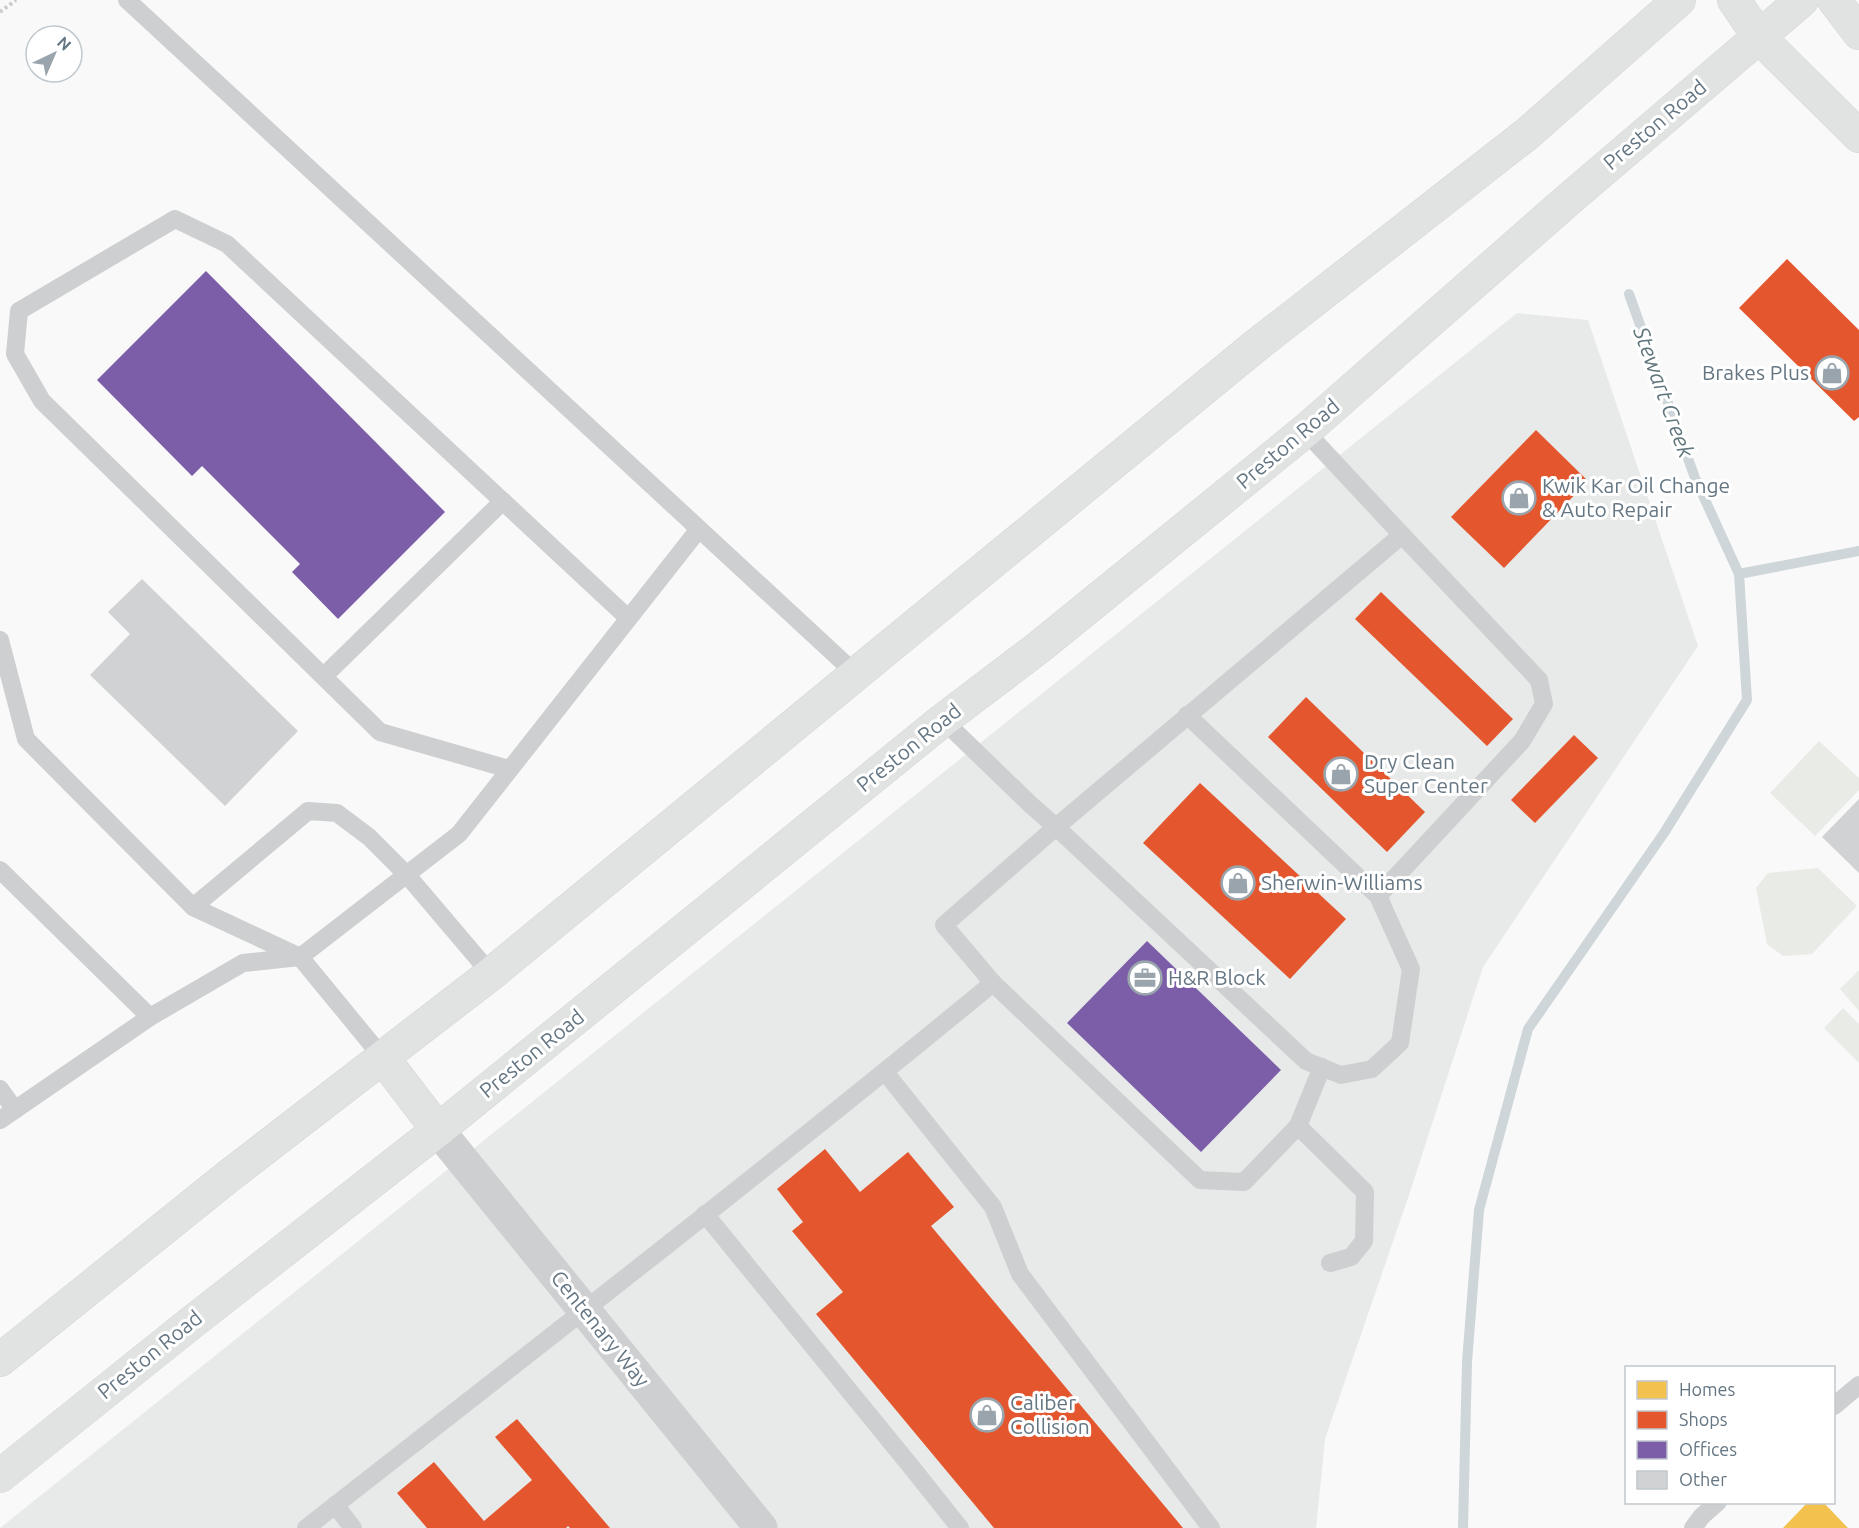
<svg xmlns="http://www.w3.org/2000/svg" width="1859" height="1528" font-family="Ubuntu,sans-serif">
<rect width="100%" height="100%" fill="#f9f9f9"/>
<polygon fill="#e8e9e9" points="1517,313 1588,320 1698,646 1483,967 1409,1195 1325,1439 1316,1528 0,1528"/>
<g fill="#e8ebe6">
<polygon points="1819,741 1859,778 1859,790 1815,836 1770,793"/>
<polygon points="1818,868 1857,906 1812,954 1783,956 1767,944 1756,888 1768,873"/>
<polygon points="1859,970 1859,1011 1840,989"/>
<polygon points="1843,1008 1859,1024 1859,1063 1824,1028"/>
</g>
<polygon fill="#f2c14e" points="1808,1502 1823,1502 1848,1528 1783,1528"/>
<g fill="#e4572e">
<polygon points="1787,259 1859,330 1859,417 1854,421 1739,308"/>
<polygon points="1536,430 1588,481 1504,568 1451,517"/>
<polygon points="1381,592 1513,719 1487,746 1355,619"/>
<polygon points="1306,697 1425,812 1387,852 1268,737"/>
<polygon points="1574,735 1598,758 1535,823 1511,800"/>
<polygon points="1200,783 1346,919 1290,979 1143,843"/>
<polygon points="825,1149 860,1192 908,1152 954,1207 931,1226 1183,1528 994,1528 816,1314 843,1292 792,1231 803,1222 777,1189"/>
<polygon points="517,1419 610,1528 570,1528 568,1526 566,1528 427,1528 397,1493 434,1462 484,1521 532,1480 495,1437"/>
</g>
<g fill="#7b5ea7">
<polygon points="206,271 445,512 338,619 292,572 300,564 202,466 192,476 97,380"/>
<polygon points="1147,941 1281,1070 1201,1152 1067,1023"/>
</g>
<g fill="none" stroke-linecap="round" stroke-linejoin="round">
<g stroke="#ced6d9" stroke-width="10">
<polyline points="1739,574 1859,551"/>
<polyline points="1463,1528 1467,1362 1479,1210 1528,1029 1664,833 1747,700 1739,574 1695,478 1629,294"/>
</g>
</g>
<g fill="#d0d2d3">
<polygon points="142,579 298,731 225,806 90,675 130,634 108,612"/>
<polygon points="1859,799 1859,873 1822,837"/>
</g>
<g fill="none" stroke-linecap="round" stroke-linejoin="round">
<defs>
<g id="secondary">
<polyline points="1834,0 1859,33"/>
<polyline points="1759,37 1859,136"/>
</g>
<g id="primary">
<polyline points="1734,0 1759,37"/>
<polyline points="383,1058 438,1130"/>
<polyline points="0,1360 230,1175 491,974 1253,348 1527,134 1679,0"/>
<polyline points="0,1476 191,1323 438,1130 943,720 1038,648 1305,431 1568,200 1802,0"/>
</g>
</defs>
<use href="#secondary" stroke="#d5d6d7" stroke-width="34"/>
<use href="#primary" stroke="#d5d6d7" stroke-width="34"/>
<polyline stroke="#cbcccd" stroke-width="4" stroke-dasharray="3 3" stroke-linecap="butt" points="0,12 16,0"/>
<g stroke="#cecfd0" stroke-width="18">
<polyline points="127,0 856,674"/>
<polyline points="0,640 26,739 193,907 300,957 383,1058"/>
<polyline points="324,676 503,501"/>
<polyline points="943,720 1031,805 1056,827 1402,535 1305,431"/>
<polyline points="509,769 380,732 42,401 15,354 19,311 175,219 227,244 628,618"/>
<polyline points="0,870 150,1017"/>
<polyline points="1378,896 1522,741 1544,704 1539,680 1402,535"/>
<polyline points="193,907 308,811 337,813 369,837 407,875 491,974"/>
<polyline points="993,983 1200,1180 1244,1182 1298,1126 1365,1192 1364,1241 1351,1257 1330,1263"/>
<polyline points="885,1072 993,1207 1020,1274 1211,1528"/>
<polyline points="0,1089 15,1110"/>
<polyline points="0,1120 150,1017 243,963 300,957 459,834 699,529"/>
<polyline points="1298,1126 1322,1067"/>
<polyline points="705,1214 913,1469 960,1528"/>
<polyline points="1834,1406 1859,1385"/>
<polyline points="335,1505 353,1528"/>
<path d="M 306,1528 C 536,1348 767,1169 993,983 L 944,925 L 1056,827 L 1306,1061 L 1341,1075 L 1372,1069 L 1400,1043 L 1411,969 L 1378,896 L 1187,715"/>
<polyline points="1693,1528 1702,1516 1718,1502"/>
</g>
<polyline stroke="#cecfd0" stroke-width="33" points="438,1130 761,1528"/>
<use href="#secondary" stroke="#e1e2e2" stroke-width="33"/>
<use href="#primary" stroke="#e1e2e2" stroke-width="33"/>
</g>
<defs>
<symbol id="shop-ring" viewBox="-11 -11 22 22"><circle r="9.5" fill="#fff" stroke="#99a4ac" stroke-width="1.5"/><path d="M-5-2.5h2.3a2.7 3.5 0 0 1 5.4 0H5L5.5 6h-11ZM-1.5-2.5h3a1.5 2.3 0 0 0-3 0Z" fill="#99a4ac"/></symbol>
<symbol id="office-ring" viewBox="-11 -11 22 22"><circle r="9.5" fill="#fff" stroke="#99a4ac" stroke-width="1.5"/><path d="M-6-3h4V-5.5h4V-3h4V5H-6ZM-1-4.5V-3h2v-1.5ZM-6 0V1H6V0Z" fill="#99a4ac"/></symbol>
</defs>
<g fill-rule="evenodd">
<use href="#shop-ring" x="1813" y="354" width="38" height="38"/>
<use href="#shop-ring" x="1500" y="479" width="38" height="38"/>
<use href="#shop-ring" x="1322" y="755" width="38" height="38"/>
<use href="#shop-ring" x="1219" y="864" width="38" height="38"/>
<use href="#office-ring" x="1126" y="959" width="38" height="38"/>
<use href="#shop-ring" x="968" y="1396" width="38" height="38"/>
</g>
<g text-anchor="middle" stroke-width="6" stroke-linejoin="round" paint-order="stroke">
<g font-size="21" fill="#657683" stroke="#fff">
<text transform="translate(1655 125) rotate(-40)" y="7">Preston Road</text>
<text transform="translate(1288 444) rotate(-40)" y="7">Preston Road</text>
<text transform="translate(909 748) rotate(-39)" y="7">Preston Road</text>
<text transform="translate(532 1054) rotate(-39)" y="7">Preston Road</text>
<text transform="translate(600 1329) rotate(51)" y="7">Centenary Way</text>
<text transform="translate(150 1355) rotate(-39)" y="7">Preston Road</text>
</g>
<g font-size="21" fill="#657683" stroke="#fff" text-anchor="start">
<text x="1809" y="380" text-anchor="end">Brakes Plus</text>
<text x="1542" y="493">Kwik Kar Oil Change<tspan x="1542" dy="24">&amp; Auto Repair</tspan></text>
<text x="1364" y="769">Dry Clean<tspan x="1364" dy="24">Super Center</tspan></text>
<text x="1261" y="890">Sherwin-Williams</text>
<text x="1168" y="985">H&amp;R Block</text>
<text x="1010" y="1410">Caliber<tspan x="1010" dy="24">Collision</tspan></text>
</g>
<g font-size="22" font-style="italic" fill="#60757c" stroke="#fff">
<text transform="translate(1664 392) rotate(70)" y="8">Stewart Creek</text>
</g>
</g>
<rect x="1625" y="1366" width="210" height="138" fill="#ffffff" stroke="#c1c8cd" stroke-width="1.5"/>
<rect x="1637" y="1381" width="30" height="18" fill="#f2c14e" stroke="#c1c8cd" stroke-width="1.5"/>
<text x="1679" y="1396" font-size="18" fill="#657683">Homes</text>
<rect x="1637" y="1411" width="30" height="18" fill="#e4572e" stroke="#c1c8cd" stroke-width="1.5"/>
<text x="1679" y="1426" font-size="18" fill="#657683">Shops</text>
<rect x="1637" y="1441" width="30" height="18" fill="#7b5ea7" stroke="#c1c8cd" stroke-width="1.5"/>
<text x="1679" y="1456" font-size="18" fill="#657683">Offices</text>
<rect x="1637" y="1471" width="30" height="18" fill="#d0d2d3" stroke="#c1c8cd" stroke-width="1.5"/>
<text x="1679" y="1486" font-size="18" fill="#657683">Other</text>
<g transform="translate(54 54) rotate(44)"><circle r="28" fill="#ffffff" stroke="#c1c8cd" stroke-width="1.5"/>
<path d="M0-4.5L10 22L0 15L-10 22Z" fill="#99a4ac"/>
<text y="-9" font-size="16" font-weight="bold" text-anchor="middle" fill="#657683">N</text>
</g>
</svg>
